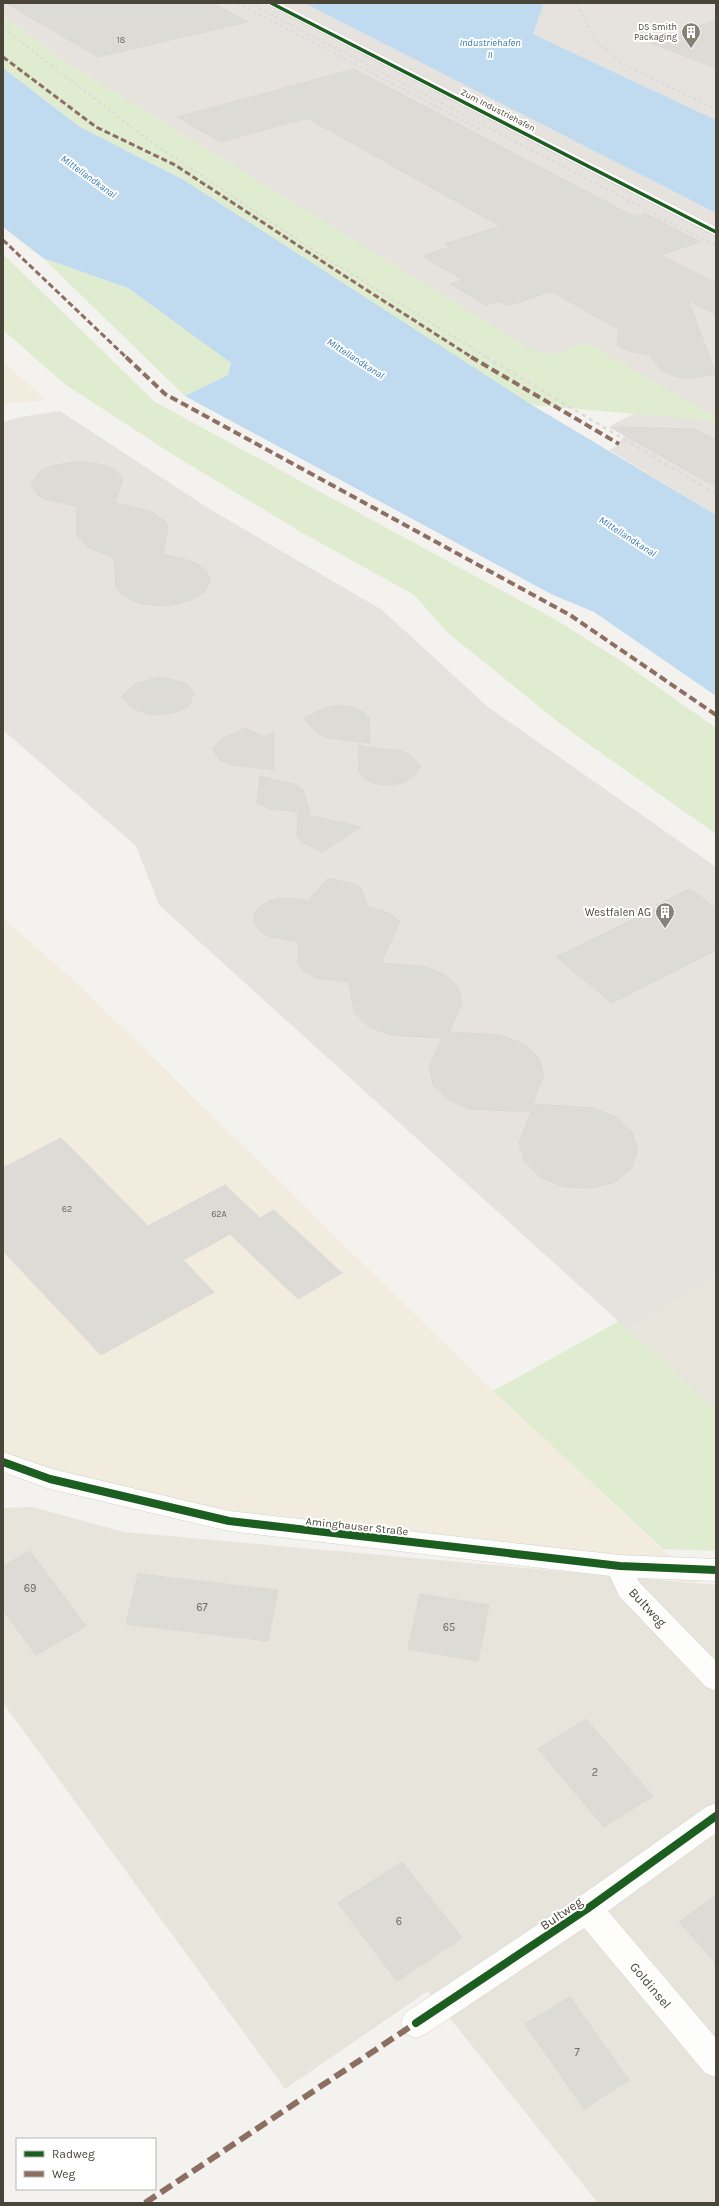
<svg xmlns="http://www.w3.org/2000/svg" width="719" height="2206" font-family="Karla,sans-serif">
<rect width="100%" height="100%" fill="#f4f2ee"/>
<g fill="#e7e4dc">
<polygon points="716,1276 716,1411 627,1329"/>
<polygon points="32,1507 124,1532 716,1585 716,2203 598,2203 428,1991 285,2089 3,1703 3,1508"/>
</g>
<g fill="#f2ecdf">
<polygon points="3,362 47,400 3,404"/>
<polygon points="3,918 79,985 493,1391 699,1584 40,1480 3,1466"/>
</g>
<g fill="#e6e2de">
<polygon points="3,3 304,3 716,213 716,515 609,450 619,444 624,435 611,425 634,414 69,64 3,16"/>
<polygon points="544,3 716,3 716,120 533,34"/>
<polygon points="60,411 208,508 382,610 488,707 716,867 716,1276 627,1329 159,905 136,846 3,730 3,422 20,417"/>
</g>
<g fill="#dfeccf">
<polygon points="3,16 69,64 534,351 555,354 587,343 716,417 716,421 532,405 317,268 177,176 80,127 3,68"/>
<polygon points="3,254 155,402 558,621 621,661 716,728 716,834 567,729 448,633 414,595 301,532 172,454 66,385 3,330"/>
<polygon points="43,258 128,288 231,363 228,375 185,396"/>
<polygon points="619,1321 716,1411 716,1551 663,1549 493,1391"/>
</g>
<g fill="#c0daef">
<polygon points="304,3 544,3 533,34 716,120 716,213"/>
<polygon points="3,68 80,127 182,179 532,405 716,515 716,696 594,612 553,595 185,396 228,375 231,363 128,288 43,258 3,227"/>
</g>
<g fill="#dddbd6" stroke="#dcd9d4">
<polygon points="6,3 213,3 247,22 98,57"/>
<polygon points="716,20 716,68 651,43"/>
<polygon points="354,69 635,217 645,213 700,242 661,255 716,283 716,315 688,300 716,374 688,379 671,375 662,371 649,355 629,351 617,345 619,330 551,291 508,306 499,301 486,305 450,284 463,280 422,256 450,247 444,244 500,226 307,118 221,142 177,117"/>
<polygon points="610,427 694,429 716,440 716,487"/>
<polygon points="80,461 104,465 114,469 123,478 115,503 150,511 166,522 168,529 163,554 191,561 200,566 207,572 210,579 208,586 203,593 194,599 168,606 140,604 121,594 116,587 114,557 89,548 77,536 77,506 44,499 37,494 31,485 37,475 44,469 55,465"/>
<polygon points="156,678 167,678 187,684 194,693 189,706 175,713 152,715 133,709 121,697 135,684"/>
<polygon points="340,705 353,707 363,712 369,718 370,743 328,738 317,733 304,718 327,707"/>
<polygon points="245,728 264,737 274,732 274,770 231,765 220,760 212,749 221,739"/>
<polygon points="358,746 401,751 411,756 421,767 412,778 402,783 389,785 376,784 365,779 359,772"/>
<polygon points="260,776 296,785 303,790 310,813 271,809 257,803"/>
<polygon points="298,812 330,820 361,827 323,852 302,842 297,836"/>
<polygon points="328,878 354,884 362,890 368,907 387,912 400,921 381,963 422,966 444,974 458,987 462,1003 449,1032 501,1035 524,1044 539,1058 544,1075 529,1112 470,1109 448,1100 433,1085 429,1068 442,1038 390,1035 369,1027 355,1013 348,982 316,978 305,972 298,964 298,941 271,937 260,931 254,923 254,914 261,906 271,900 286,898 308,901"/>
<polygon points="690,889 716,908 716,950 612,1003 556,957 659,907 656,905"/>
<polygon points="534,1104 593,1108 616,1117 632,1132 638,1150 632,1168 615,1182 591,1188 564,1187 540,1177 524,1161 519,1143"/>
<polygon points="61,1138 148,1226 225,1185 260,1218 274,1210 342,1273 298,1299 230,1234 183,1260 214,1292 101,1355 3,1251 3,1168"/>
<polygon points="30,1551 86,1626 36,1655 3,1610 3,1566"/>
<polygon points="138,1574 278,1590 268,1641 126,1624"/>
<polygon points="420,1594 489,1605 478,1661 408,1649"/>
<polygon points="586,1719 653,1796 604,1827 538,1749"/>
<polygon points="402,1862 462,1938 397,1981 338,1903"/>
<polygon points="716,1895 716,1963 679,1922"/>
<polygon points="570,1997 629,2080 584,2109 525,2024"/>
</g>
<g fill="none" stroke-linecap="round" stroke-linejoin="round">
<defs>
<g id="minor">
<polygon points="265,3 280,3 716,227 716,236"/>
<polygon points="3,1452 52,1469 229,1511 620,1555 716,1559 716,1581 637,1578 639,1582 716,1661 716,1691 706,1687 619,1596 610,1576 229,1531 50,1489 3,1472"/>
<polygon points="716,1803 716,1833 608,1911 716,2038 716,2077 705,2073 584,1928 427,2033 416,2038 405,2033 401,2023 405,2013 576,1899 706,1807"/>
</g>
</defs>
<use href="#minor" stroke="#d2d0cb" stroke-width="1"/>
<use href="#minor" fill="#fdfdfc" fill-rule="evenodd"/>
<g stroke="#dbdbda" stroke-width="2" stroke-dasharray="3 3" stroke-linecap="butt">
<polyline points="237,3 479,129"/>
<polyline points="249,3 716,246"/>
<polyline points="579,3 579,8 593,37 622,64 716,109"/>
<polyline points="3,28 143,136 310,248 488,358"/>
</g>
<polyline stroke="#dbdbda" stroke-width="2.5" stroke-dasharray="4 4" stroke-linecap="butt" points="486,357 716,494"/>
<g stroke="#8d6e63" stroke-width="3" stroke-dasharray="6 3" stroke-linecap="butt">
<polyline points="3,57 96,127 175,165 340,273 473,358"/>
<polyline points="3,240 127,358"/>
</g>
<g stroke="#8d6e63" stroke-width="4" stroke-dasharray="8 4" stroke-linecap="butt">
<polyline points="126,357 165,394 570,615 716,715"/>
<polyline points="471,357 619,444"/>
</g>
<polyline stroke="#8d6e63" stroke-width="6" stroke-dasharray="13 6" stroke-linecap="butt" points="145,2203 416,2023"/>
<defs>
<polyline id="cycleway-far1" points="271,3 716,232"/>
<g id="cycleway">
<polyline points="3,1462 50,1479 229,1521 620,1566 716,1570"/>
<polyline points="416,2023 587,1909 716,1816"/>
</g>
</defs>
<use href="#cycleway-far1" stroke="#fff" stroke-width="5"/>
<use href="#cycleway" stroke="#fff" stroke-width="10"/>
<use href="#cycleway-far1" stroke="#1b5e20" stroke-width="3.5"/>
<use href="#cycleway" stroke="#1b5e20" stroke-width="8"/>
</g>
<defs>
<symbol id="building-pin" viewBox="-11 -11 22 30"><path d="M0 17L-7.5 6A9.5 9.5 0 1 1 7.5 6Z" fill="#868278" stroke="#fff"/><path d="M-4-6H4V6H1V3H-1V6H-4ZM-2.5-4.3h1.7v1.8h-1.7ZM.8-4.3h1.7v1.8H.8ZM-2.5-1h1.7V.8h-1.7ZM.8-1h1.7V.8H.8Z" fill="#fff"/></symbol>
</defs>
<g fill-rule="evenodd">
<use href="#building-pin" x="680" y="21" width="22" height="30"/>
<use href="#building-pin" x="654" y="901" width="22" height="30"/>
</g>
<g text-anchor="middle" stroke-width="4" stroke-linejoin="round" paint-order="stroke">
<g font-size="9" fill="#4a4539" stroke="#fff" text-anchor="end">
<text x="677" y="30">DS Smith<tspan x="677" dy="10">Packaging</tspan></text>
</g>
<g font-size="9" fill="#706b61">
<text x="121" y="43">18</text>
<text x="67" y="1212">62</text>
<text x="219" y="1217">62A</text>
</g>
<g font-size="9" fill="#4a4539" stroke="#fff">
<text transform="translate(498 110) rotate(27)" y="3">Zum Industriehafen</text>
</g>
<g font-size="10" font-style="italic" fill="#3375b6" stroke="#fff">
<text x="490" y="46">Industriehafen<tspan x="490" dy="12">II</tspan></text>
<text transform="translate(89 176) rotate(36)" y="4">Mittellandkanal</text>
<text transform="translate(356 358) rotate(33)" y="4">Mittellandkanal</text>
<text transform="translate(628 536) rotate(33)" y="4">Mittellandkanal</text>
</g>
<g font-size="11" fill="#4a4539" stroke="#fff" text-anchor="end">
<text x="651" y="916">Westfalen AG</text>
</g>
<g font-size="11" fill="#4a4539" stroke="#fff">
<text transform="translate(357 1526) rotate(6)" y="4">Aminghauser Straße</text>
</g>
<g font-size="11" fill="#706b61">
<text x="30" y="1592">69</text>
<text x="202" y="1611">67</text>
<text x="449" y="1631">65</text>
<text x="595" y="1776">2</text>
<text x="399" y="1925">6</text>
<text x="577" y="2056">7</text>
</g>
<g font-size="13" fill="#4a4539" stroke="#fff">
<text transform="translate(648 1607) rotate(47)" y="5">Bultweg</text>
<text transform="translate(561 1913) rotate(-34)" y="5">Bultweg</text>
<text transform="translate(651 1985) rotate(50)" y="5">Goldinsel</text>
</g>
</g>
<rect width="719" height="2206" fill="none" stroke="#4a4539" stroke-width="8"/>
<rect x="16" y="2138" width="140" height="52" fill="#ffffff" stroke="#b7b5b0"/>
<rect x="24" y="2151" width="20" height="6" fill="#1b5e20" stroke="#b7b5b0"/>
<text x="52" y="2158" font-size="12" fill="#4a4539">Radweg</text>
<rect x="24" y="2171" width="20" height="6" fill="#8d6e63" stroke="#b7b5b0"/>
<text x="52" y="2178" font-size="12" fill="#4a4539">Weg</text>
</svg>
